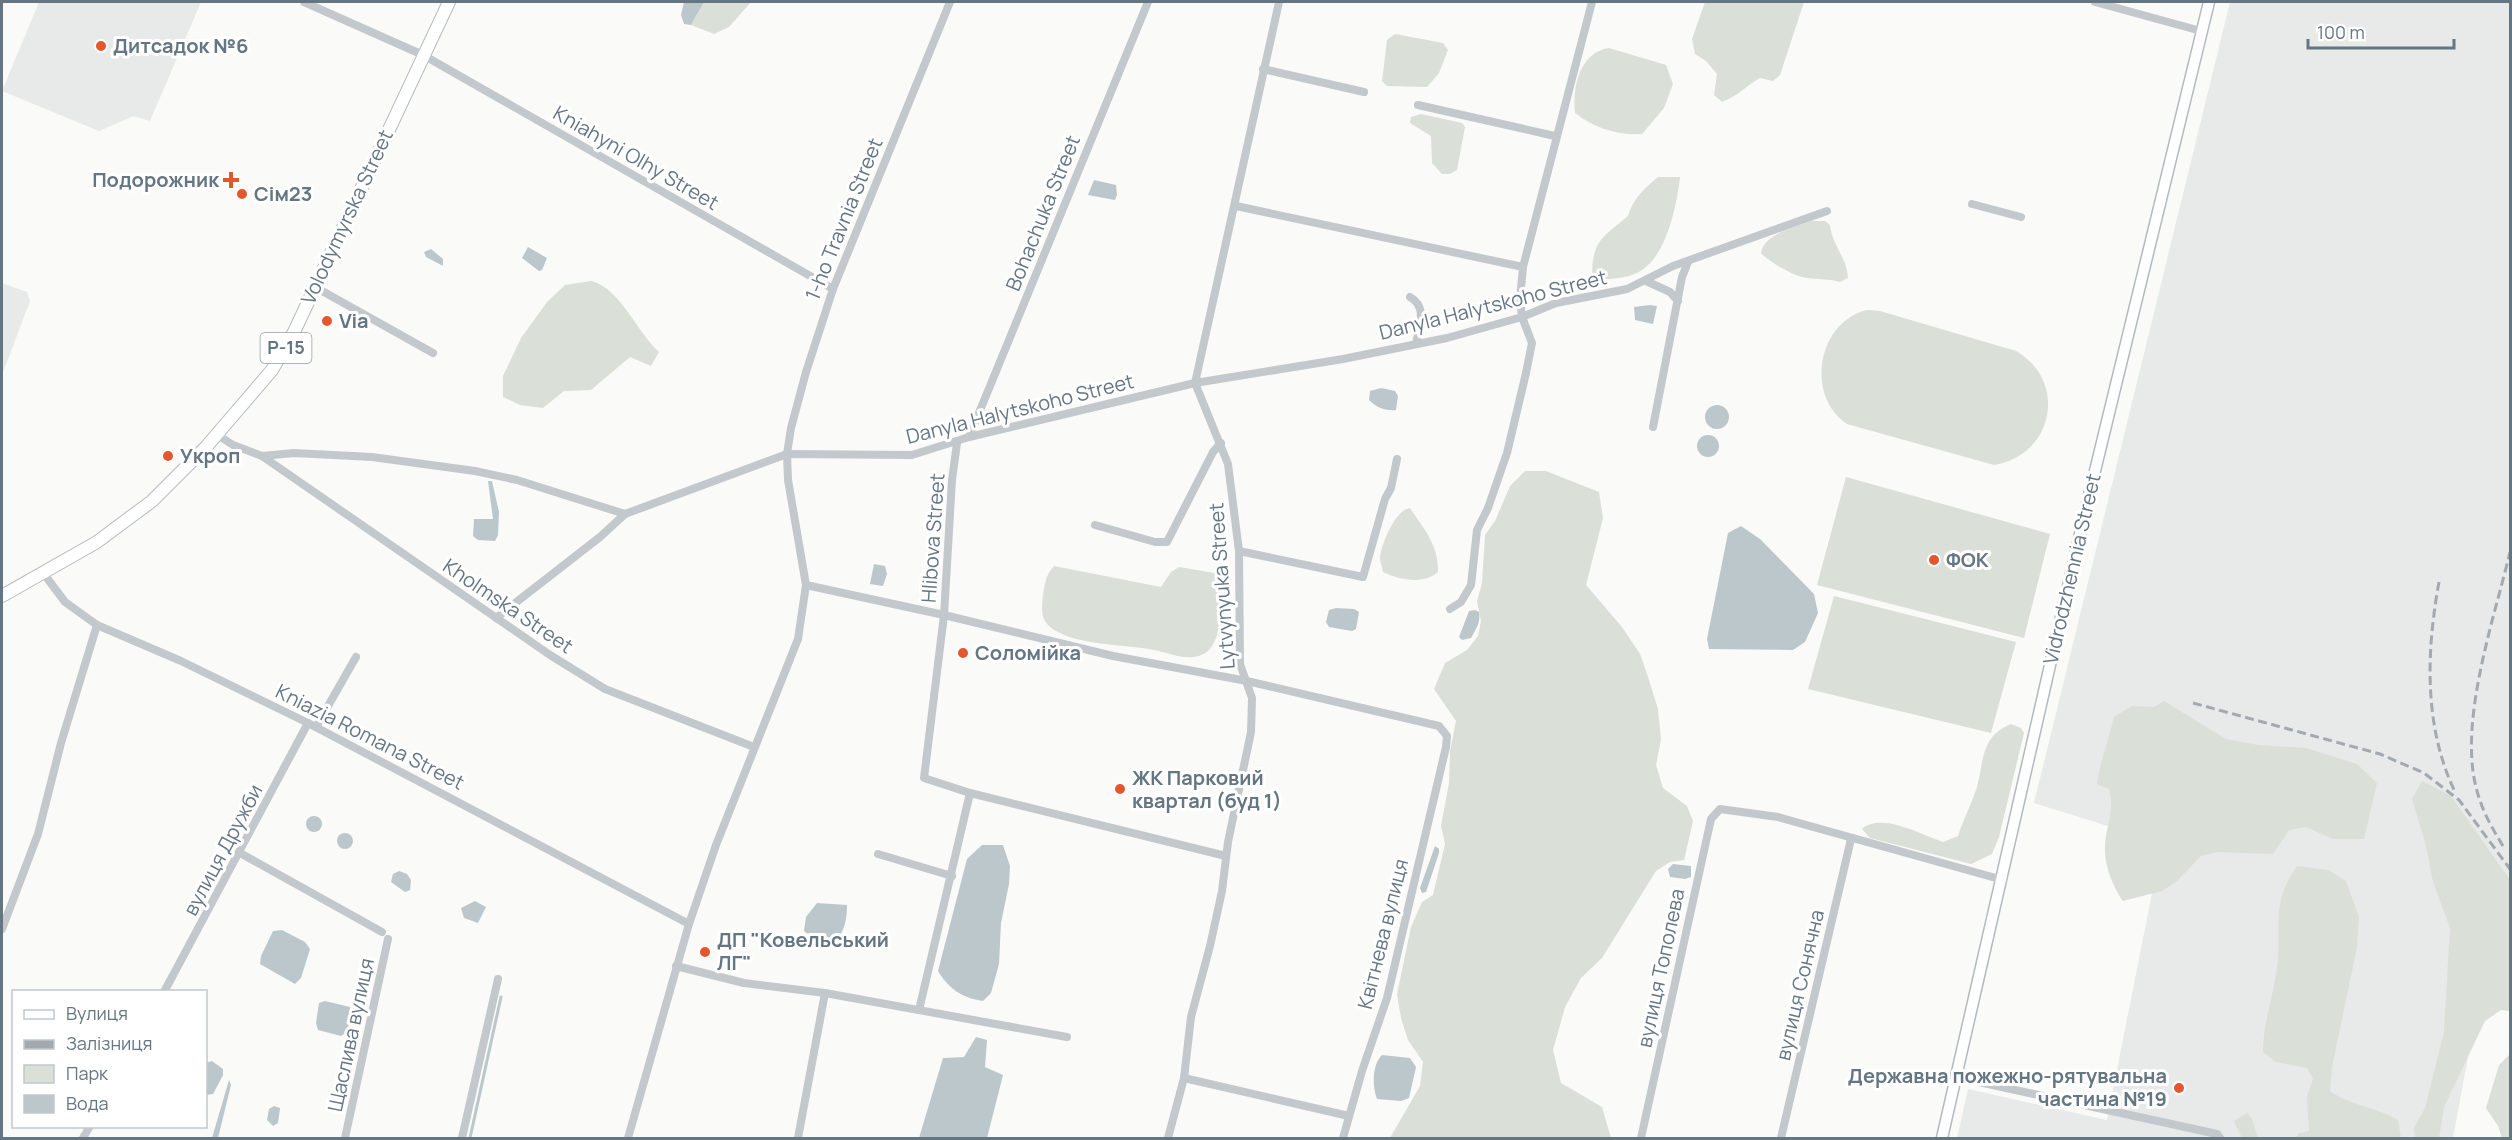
<svg xmlns="http://www.w3.org/2000/svg" width="2512" height="1140" font-family="Manrope,sans-serif">
<rect width="100%" height="100%" fill="#fafaf8"/>
<g fill="#e8e9e9">
<polygon points="39,2 201,2 150,121 134,116 99,131 2,91"/>
<polygon points="2230,2 2510,2 2510,997 2479,998 2453,1138 1957,1138 1968,1089 2107,1120 2162,843 2034,803"/>
<polygon points="2,283 27,292 30,301 2,375"/>
</g>
<g fill="#dadfd7">
<polygon points="704,2 751,2 729,27 714,34 691,25"/>
<path d="M 1705,2 L 1804,2 L 1780,75 L 1773,81 L 1760,78 C 1746,86 1738,96 1722,102 L 1714,95 L 1717,74 L 1706,61 L 1695,54 L 1692,39 Z"/>
<polygon points="1395,34 1443,43 1448,50 1439,73 1427,87 1387,86 1382,81 1387,40"/>
<path d="M 1609,48 L 1666,65 L 1673,84 L 1664,108 L 1642,134 C 1619,136 1594,128 1575,113 C 1572,87 1580,52 1609,48 Z"/>
<polygon points="1421,114 1462,123 1465,127 1457,170 1450,174 1442,174 1432,163 1431,136 1410,123 1411,117"/>
<path d="M 1658,177 L 1680,177 C 1677,204 1667,254 1642,270 C 1629,279 1607,280 1592,279 C 1592,240 1601,239 1628,216 C 1634,197 1644,189 1658,177 Z"/>
<path d="M 1811,221 L 1825,221 L 1830,225 C 1832,245 1847,258 1848,278 L 1840,282 C 1827,278 1815,280 1802,277 C 1792,275 1768,261 1761,253 C 1764,233 1795,228 1811,221 Z"/>
<path d="M 591,281 C 619,287 637,332 659,352 L 651,366 L 630,357 L 591,390 L 564,391 L 543,408 L 520,405 L 503,397 L 503,376 L 521,338 L 547,302 L 565,285 Z"/>
<path d="M 1867,310 L 1880,311 L 2016,351 C 2068,381 2054,455 1994,465 L 1847,424 C 1805,396 1817,322 1867,310 Z"/>
<polygon points="1525,471 1546,471 1599,492 1603,518 1586,585 1622,627 1640,654 1648,677 1658,709 1661,739 1656,765 1663,788 1687,806 1693,821 1684,860 1670,862 1656,871 1602,958 1581,978 1565,1007 1553,1050 1561,1083 1602,1107 1611,1138 1390,1138 1420,1086 1423,1062 1408,1040 1401,1018 1397,994 1411,927 1422,902 1433,895 1445,844 1441,826 1449,783 1450,751 1456,721 1434,689 1445,663 1467,650 1478,636 1481,621 1477,601 1482,583 1485,535 1495,521 1510,486"/>
<polygon points="1846,477 2050,534 2024,638 1817,585"/>
<path d="M 1410,508 C 1424,529 1439,546 1438,572 C 1423,585 1400,580 1383,572 C 1382,567 1380,561 1380,557 C 1382,543 1395,510 1410,508 Z"/>
<path d="M 1054,566 L 1161,587 L 1171,572 L 1179,567 L 1226,575 C 1230,587 1223,593 1221,605 C 1218,621 1221,639 1207,652 C 1204,654 1197,657 1194,657 C 1181,659 1166,652 1154,650 C 1126,644 1069,646 1048,625 C 1040,617 1042,605 1043,595 C 1045,582 1046,575 1054,566 Z"/>
<polygon points="1834,596 2016,642 1991,733 1808,689"/>
<path d="M 2164,701 L 2226,739 L 2258,745 L 2306,748 L 2357,764 L 2377,783 L 2364,839 L 2333,839 L 2306,827 L 2289,830 L 2273,854 L 2218,852 L 2201,856 L 2177,881 L 2162,891 L 2123,901 C 2114,889 2105,867 2105,851 C 2104,828 2116,814 2109,789 L 2097,784 C 2100,761 2109,740 2114,717 L 2132,706 L 2154,707 Z"/>
<path d="M 2011,724 L 2021,728 L 2024,733 L 1999,837 L 1992,854 L 1971,864 L 1870,838 L 1862,829 C 1882,812 1921,835 1943,842 L 1958,836 C 1963,820 1972,803 1977,787 C 1984,760 1981,736 2011,724 Z"/>
<polygon points="2422,781 2451,796 2510,880 2510,1011 2501,1010 2485,1021 2444,1107 2439,1138 2415,1138 2414,1128 2425,1108 2444,1032 2450,928 2433,882 2426,846 2412,799"/>
<path d="M 2297,866 L 2328,870 L 2346,881 L 2359,917 L 2357,947 L 2332,1067 L 2330,1091 C 2351,1106 2376,1107 2398,1120 L 2401,1138 L 2296,1138 L 2299,1133 L 2309,1131 L 2307,1096 L 2313,1079 L 2307,1068 L 2276,1062 L 2263,1052 C 2263,1025 2272,1001 2276,974 C 2284,929 2268,908 2297,866 Z"/>
<polygon points="2510,1054 2510,1138 2502,1138 2498,1126 2486,1108 2499,1065"/>
<polygon points="2247,1113 2252,1119 2258,1138 2242,1138 2234,1121"/>
</g>
<g fill="#bbc7cb">
<polygon points="684,2 704,2 691,25 684,24 681,15"/>
<polygon points="1094,180 1116,185 1117,195 1115,200 1088,195"/>
<polygon points="528,247 547,258 542,270 539,271 522,258"/>
<polygon points="431,249 443,259 443,266 426,257 424,252"/>
<polygon points="1650,305 1657,306 1653,324 1635,320 1634,307"/>
<path d="M 1381,388 L 1395,391 L 1398,396 L 1396,410 C 1385,411 1377,408 1369,400 L 1370,391 Z"/>
<circle cx="1717" cy="417" r="12"/>
<circle cx="1708" cy="446" r="11"/>
<polygon points="488,481 492,481 499,512 498,535 495,541 478,540 473,536 474,519 493,519"/>
<polygon points="1741,526 1760,539 1814,594 1818,613 1805,642 1793,650 1709,649 1707,639 1728,533"/>
<polygon points="874,564 885,566 887,574 883,586 870,584"/>
<polygon points="1336,608 1354,609 1359,612 1356,629 1352,631 1329,627 1326,622 1329,610"/>
<path d="M 1475,610 L 1479,612 C 1481,622 1476,629 1471,638 L 1462,640 L 1459,637 L 1469,611 Z"/>
<circle cx="314" cy="824" r="8"/>
<circle cx="345" cy="841" r="8"/>
<path d="M 982,845 L 1003,845 L 1010,866 L 1009,884 L 1001,923 L 999,964 L 991,993 L 983,1001 C 962,998 949,989 938,971 L 967,859 Z"/>
<polygon points="1435,846 1439,849 1439,853 1426,892 1422,893 1420,888"/>
<polygon points="1673,864 1691,866 1691,877 1685,879 1670,877 1668,869"/>
<polygon points="399,871 407,874 411,880 410,890 405,892 391,882 393,874"/>
<polygon points="475,901 486,907 478,923 464,918 461,908"/>
<path d="M 817,903 L 847,905 C 847,920 844,937 830,944 L 816,940 L 804,931 L 806,917 Z"/>
<polygon points="282,930 305,942 310,949 301,978 295,984 260,964 261,956 273,931"/>
<polygon points="325,1001 350,1007 351,1015 347,1032 341,1036 318,1030 316,1023 319,1003"/>
<polygon points="976,1037 987,1040 985,1067 1003,1075 987,1138 919,1138 943,1058 964,1057"/>
<path d="M 1382,1055 L 1410,1058 L 1416,1067 L 1409,1098 L 1401,1101 L 1377,1099 C 1372,1085 1372,1065 1382,1055 Z"/>
<polygon points="212,1061 223,1069 223,1075 213,1094 206,1095 206,1063"/>
<polygon points="229,1080 231,1085 218,1138 212,1138"/>
<polygon points="274,1106 280,1108 278,1123 273,1126 267,1120 269,1109"/>
</g>
<g fill="none" stroke-linecap="round" stroke-linejoin="round">
<polyline stroke="#bbc7cb" stroke-width="3" points="470,1138 501,997"/>
<defs>
<polyline id="secondary" points="1942,1138 2085,512 2209,2"/>
<polyline id="primary" points="2,596 97,542 152,501 206,447 272,370 294,332 449,2"/>
</defs>
<use href="#secondary" stroke="#b3babf" stroke-width="13"/>
<use href="#primary" stroke="#b5babe" stroke-width="14"/>
<g stroke="#c3c8cc" stroke-width="8">
<polyline points="304,2 423,55 833,289"/>
<polyline points="2095,2 2201,31"/>
<polyline points="1263,69 1364,92"/>
<polyline points="1418,105 1555,136"/>
<polyline points="1972,204 2021,217"/>
<polyline points="1236,206 1523,267"/>
<polyline points="1646,281 1670,292 1678,301"/>
<polyline points="315,287 433,353"/>
<path d="M 1410,297 C 1428,307 1419,327 1416,344"/>
<polyline points="1653,427 1682,277 1688,262"/>
<polyline points="216,434 233,445 262,456 294,453 372,457 475,471 517,480 625,514 787,454 912,455 969,437 1195,383 1343,359 1447,338 1522,317 1556,303 1627,289 1673,266 1827,211"/>
<polyline points="969,437 1148,2"/>
<polyline points="957,443 952,480 944,615 1113,656 1247,681 1439,726 1447,736 1446,747 1387,998 1362,1071 1343,1138"/>
<polyline points="262,456 550,655 605,689 754,747"/>
<polyline points="1095,525 1155,542 1167,542 1213,452 1221,443"/>
<polyline points="1239,551 1363,577 1385,499 1391,488 1397,459"/>
<polyline points="44,574 65,602 97,625 181,661 308,723 689,924"/>
<polyline points="806,585 944,615 924,778 970,793"/>
<polyline points="1450,609 1461,602 1471,585 1477,530 1488,508 1507,453 1526,373 1532,343 1522,317 1520,299 1523,267 1592,2"/>
<polyline points="496,618 600,537 625,514"/>
<polyline points="316,727 356,657"/>
<polyline points="240,853 382,932"/>
<polyline points="878,854 952,876"/>
<polyline points="2,929 38,834 61,743 97,625"/>
<polyline points="676,966 744,983 825,993 1067,1037"/>
<polyline points="164,992 308,723"/>
<polyline points="919,1010 970,793 1226,856"/>
<polyline points="1956,1077 2217,1134 2220,1138"/>
<polyline points="1184,1078 1349,1116"/>
<polyline points="83,1138 90,1126"/>
<polyline points="345,1138 388,939"/>
<polyline points="462,1138 498,979"/>
<polyline points="628,1138 689,924 716,845 798,639 806,585 788,480 787,454 791,428 806,372 833,289 950,2"/>
<polyline points="798,1138 825,993"/>
<polyline points="1168,1138 1184,1078 1191,1017 1210,946 1222,891 1228,842 1251,732 1252,698 1240,664 1239,551 1228,464 1195,383 1279,2"/>
<polyline points="1641,1138 1711,819 1720,809 1778,817 2003,880"/>
<polyline points="1781,1138 1851,839"/>
</g>
<use href="#secondary" stroke="#fff" stroke-width="10"/>
<use href="#primary" stroke="#fff" stroke-width="12"/>
<g stroke="#a2aab0" stroke-width="3" stroke-dasharray="9 4.5" stroke-linecap="butt">
<path d="M 2439,582 C 2426,653 2424,727 2455,792"/>
<polyline points="2193,703 2380,754 2424,773 2459,800 2510,869"/>
<path d="M 2503,846 C 2492,828 2481,809 2476,787 C 2459,720 2494,619 2510,552"/>
</g>
</g>
<g fill="#e4572e" stroke="#fff" stroke-width="2">
<circle cx="101" cy="46" r="6"/>
<path d="M228 171h6v6h6v6h-6v6h-6v-6h-6v-6h6z"/>
<circle cx="242" cy="194" r="6"/>
<circle cx="327" cy="321" r="6"/>
<circle cx="168" cy="456" r="6"/>
<circle cx="1934" cy="560" r="6"/>
<circle cx="963" cy="653" r="6"/>
<circle cx="1120" cy="789" r="6"/>
<circle cx="705" cy="952" r="6"/>
<circle cx="2179" cy="1088" r="6"/>
</g>
<g text-anchor="middle" stroke-width="6" stroke-linejoin="round" paint-order="stroke">
<rect fill="#fff" stroke="#939fa8" stroke-width="1.5" x="260.5" y="333" width="51" height="30" rx="4.5"/>
<g font-size="18" font-weight="bold" fill="#657683">
<text x="286" y="354">Р-15</text>
</g>
<g font-size="20" font-weight="bold" fill="#657683" stroke="#fff" text-anchor="start">
<text x="113" y="53">Дитсадок №6</text>
<text x="219" y="187" text-anchor="end">Подорожник</text>
<text x="254" y="201">Сім23</text>
<text x="339" y="328">Via</text>
<text x="180" y="463">Укроп</text>
<text x="1946" y="567">ФОК</text>
<text x="975" y="660">Соломійка</text>
<text x="1132" y="785">ЖК Парковий<tspan x="1132" dy="23">квартал (буд 1)</tspan></text>
<text x="717" y="947">ДП "Ковельський<tspan x="717" dy="23">ЛГ"</tspan></text>
<text x="2167" y="1083" text-anchor="end">Державна пожежно-рятувальна<tspan x="2167" dy="23">частина №19</tspan></text>
</g>
<g font-size="20" fill="#657683" stroke="#fff">
<text transform="translate(636 158) rotate(30)" y="7">Kniahyni Olhy Street</text>
<text transform="translate(1043 213) rotate(-68)" y="7">Bohachuka Street</text>
<text transform="translate(347 217) rotate(-65)" y="7">Volodymyrska Street</text>
<text transform="translate(844 219) rotate(-68)" y="7">1-ho Travnia Street</text>
<text transform="translate(1493 305) rotate(-14)" y="7">Danyla Halytskoho Street</text>
<text transform="translate(1020 409) rotate(-14)" y="7">Danyla Halytskoho Street</text>
<text transform="translate(933 538) rotate(-86)" y="7">Hlibova Street</text>
<text transform="translate(2072 569) rotate(-77)" y="7">Vidrodzhennia Street</text>
<text transform="translate(1222 586) rotate(-94)" y="7">Lytvynyuka Street</text>
<text transform="translate(508 606) rotate(34)" y="7">Kholmska Street</text>
<text transform="translate(370 737) rotate(27)" y="7">Kniazia Romana Street</text>
<text transform="translate(223 850) rotate(-62)" y="7">вулиця Дружби</text>
<text transform="translate(1383 934) rotate(-76)" y="7">Квітнева вулиця</text>
<text transform="translate(1661 968) rotate(-78)" y="7">вулиця Тополева</text>
<text transform="translate(1800 985) rotate(-77)" y="7">вулиця Сонячна</text>
<text transform="translate(351 1035) rotate(-78)" y="7">Щаслива вулиця</text>
</g>
</g>
<rect width="2512" height="1140" fill="none" stroke="#657683" stroke-width="6"/>
<rect x="12" y="990" width="195" height="138" fill="#ffffff" stroke="#c1c8cd" stroke-width="1.5"/>
<rect x="24" y="1010" width="30" height="9" fill="#ffffff" stroke="#c1c8cd" stroke-width="1.5"/>
<text x="66" y="1020" font-size="18" fill="#657683">Вулиця</text>
<rect x="24" y="1040" width="30" height="9" fill="#a2aab0" stroke="#c1c8cd" stroke-width="1.5"/>
<text x="66" y="1050" font-size="18" fill="#657683">Залізниця</text>
<rect x="24" y="1065" width="30" height="18" fill="#dadfd7" stroke="#c1c8cd" stroke-width="1.5"/>
<text x="66" y="1080" font-size="18" fill="#657683">Парк</text>
<rect x="24" y="1095" width="30" height="18" fill="#bbc7cb" stroke="#c1c8cd" stroke-width="1.5"/>
<text x="66" y="1110" font-size="18" fill="#657683">Вода</text>
<path d="M2308 39v9h146v-9" fill="none" stroke="#657683" stroke-width="3"/>
<text x="2317" y="39" font-size="18" fill="#657683" stroke="#ffffff" stroke-width="4.5" paint-order="stroke">100 m</text>
</svg>
